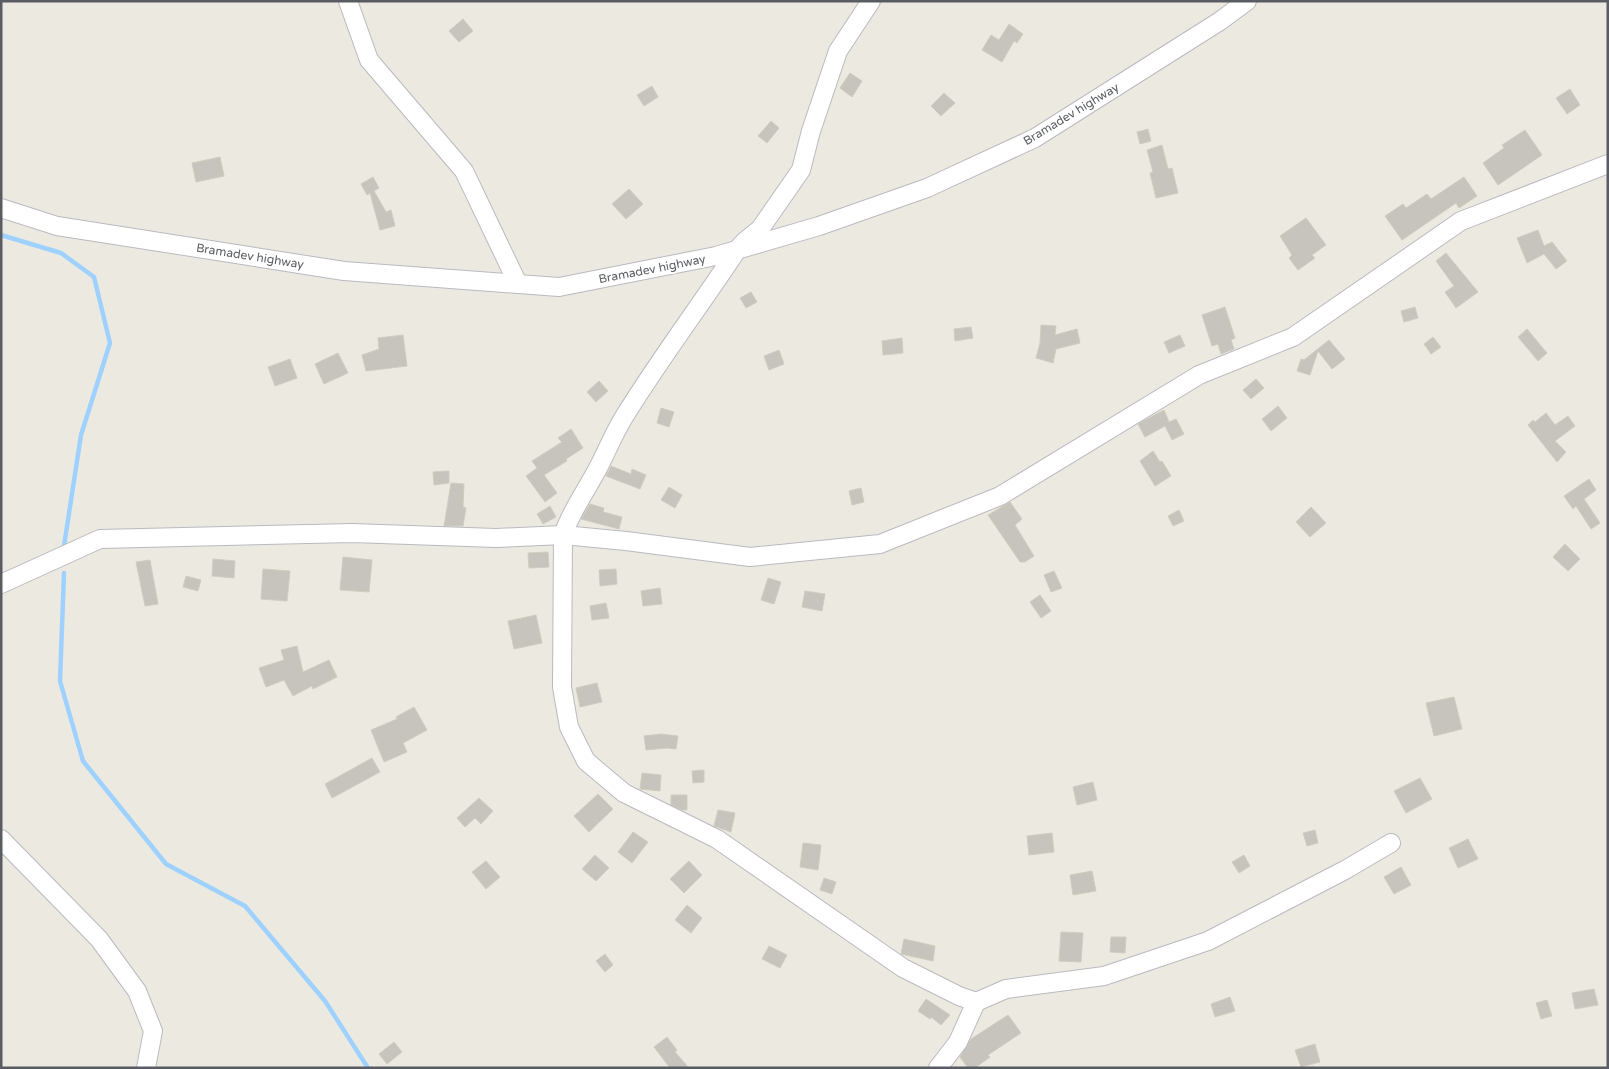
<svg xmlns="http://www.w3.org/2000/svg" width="1609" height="1069" font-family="'Varela Round',sans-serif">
<rect width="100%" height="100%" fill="#eceae0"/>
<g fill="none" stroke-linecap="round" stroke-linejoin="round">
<g stroke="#9ed1ff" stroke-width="4.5">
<polyline points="1,235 61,253 94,277 110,343 81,435 64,546"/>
<polyline points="64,573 60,681 83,761 166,864 245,906 325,1001 368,1068"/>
</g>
</g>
<g fill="#c7c4bd" stroke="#d1ccbe">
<polygon points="463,19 473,31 459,42 449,31"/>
<polygon points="1009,24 1023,34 1017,43 1014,41 1002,62 982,50 991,35 999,40"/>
<polygon points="850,73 862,81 852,97 840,88"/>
<polygon points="652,86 658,97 644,106 637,95"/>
<polygon points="1570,89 1580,105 1567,114 1556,98"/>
<polygon points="944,93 955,103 941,116 931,106"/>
<polygon points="771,121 779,128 767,143 758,136"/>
<polygon points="1148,129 1151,141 1140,144 1137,132"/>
<polygon points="1525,130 1542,155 1498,185 1483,163 1504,148 1502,145"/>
<polygon points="1162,145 1168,169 1172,168 1178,193 1156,198 1150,173 1153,172 1147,150"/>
<polygon points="220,157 224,176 196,182 192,163"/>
<polygon points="373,177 379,188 374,191 386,212 391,210 395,226 380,230 370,193 367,195 361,184"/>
<polygon points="1464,177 1477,196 1459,208 1456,203 1402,240 1385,216 1403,204 1406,208 1427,194 1431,199"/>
<polygon points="629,189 643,204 626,219 612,204"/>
<polygon points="1306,218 1326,245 1312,255 1315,258 1298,270 1289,258 1292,255 1280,236"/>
<polygon points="1538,230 1544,246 1552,242 1567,261 1556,269 1544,254 1527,263 1517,238"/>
<polygon points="1446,253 1478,292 1456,308 1445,292 1454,286 1436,261"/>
<polygon points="751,292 757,302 746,308 740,298"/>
<polygon points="1225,307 1235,338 1231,340 1234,349 1221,354 1218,344 1212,346 1202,315"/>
<polygon points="1415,307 1418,318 1404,322 1401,311"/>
<polygon points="1041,325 1056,326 1055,335 1077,329 1080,343 1056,349 1053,363 1036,358 1040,343"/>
<polygon points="971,327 973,338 955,341 954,329"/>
<polygon points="1527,329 1547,353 1538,361 1518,337"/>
<polygon points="403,335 407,366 366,371 362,355 379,349 378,338"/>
<polygon points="1180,335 1185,346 1169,353 1164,342"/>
<polygon points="1433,337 1441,347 1431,354 1424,344"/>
<polygon points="902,338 903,353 883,355 882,341"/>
<polygon points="1329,340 1345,359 1332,369 1318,351 1310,375 1297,371 1301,359 1304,360"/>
<polygon points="779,350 784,364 769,370 764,356"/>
<polygon points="338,353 348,373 324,384 315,364"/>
<polygon points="290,359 297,378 275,386 268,367"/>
<polygon points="1256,379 1264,388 1251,399 1243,390"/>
<polygon points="599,381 608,391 596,402 587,392"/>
<polygon points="1278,406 1287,418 1271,431 1262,419"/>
<polygon points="661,408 674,412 669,427 657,423"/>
<polygon points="1164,410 1169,422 1176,419 1184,434 1172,440 1165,426 1145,437 1138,424"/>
<polygon points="1546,413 1555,425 1568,416 1575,426 1555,441 1566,452 1557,462 1528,425 1533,420 1535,422"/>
<polygon points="571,429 583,448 566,459 567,461 544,475 557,493 545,502 526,476 537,468 532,461 562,442 558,438"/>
<polygon points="1153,451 1160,462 1162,461 1171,476 1155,486 1140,461"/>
<polygon points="611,466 631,474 632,469 646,475 640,489 606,476"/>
<polygon points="449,471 449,483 434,485 433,472"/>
<polygon points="1589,479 1596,490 1584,499 1600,523 1591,529 1576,506 1573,509 1564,496"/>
<polygon points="451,483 464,484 463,507 466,508 463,526 444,526"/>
<polygon points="669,487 682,495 675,508 661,500"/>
<polygon points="861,488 864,502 852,505 849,491"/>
<polygon points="1010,502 1022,519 1015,525 1034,556 1025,562 1020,562 988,515"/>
<polygon points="590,504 604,508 603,512 622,517 619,529 581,519"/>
<polygon points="550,506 556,517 543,524 537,514"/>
<polygon points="1311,507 1326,523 1310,537 1296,522"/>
<polygon points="1179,510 1184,521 1173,526 1168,516"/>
<polygon points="1565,544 1580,559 1568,571 1553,557"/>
<polygon points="548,552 549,567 529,568 528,553"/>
<polygon points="343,557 372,560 369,592 340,590"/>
<polygon points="213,559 235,561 234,578 212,576"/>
<polygon points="150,560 158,604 145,606 136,562"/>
<polygon points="263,569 290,571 287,601 261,599"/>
<polygon points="616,569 617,584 600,586 599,570"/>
<polygon points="1054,571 1062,588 1051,592 1044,575"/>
<polygon points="186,576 201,580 198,591 183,587"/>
<polygon points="768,578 781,582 774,604 761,600"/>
<polygon points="660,588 662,604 643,606 641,591"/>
<polygon points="805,591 825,594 822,611 802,607"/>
<polygon points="1040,595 1051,611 1041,618 1030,602"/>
<polygon points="606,603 609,618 592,620 590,606"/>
<polygon points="536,615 542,643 514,649 508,621"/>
<polygon points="297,646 303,672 329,660 337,677 313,689 312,686 293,696 284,680 266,687 259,668 284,660 281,650"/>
<polygon points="597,683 602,702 580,707 576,688"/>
<polygon points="1454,697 1462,729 1434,736 1426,703"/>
<polygon points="414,707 427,730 403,743 407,752 384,762 371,730 397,719 396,717"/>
<polygon points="661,734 678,736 676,749 667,748 646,750 644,736"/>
<polygon points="372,758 380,772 332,798 325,784"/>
<polygon points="704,770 704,782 693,783 692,771"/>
<polygon points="642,773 661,775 660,791 640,789"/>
<polygon points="1420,778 1432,799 1406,813 1394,791"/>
<polygon points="1093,782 1097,800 1077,805 1073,787"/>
<polygon points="598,794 613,809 589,832 574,816"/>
<polygon points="671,795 687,795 687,810 682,810 671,805"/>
<polygon points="479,798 493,811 481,824 475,818 465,827 457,818"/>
<polygon points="718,810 735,813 731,832 714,826"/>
<polygon points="1315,830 1318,843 1307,846 1303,833"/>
<polygon points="633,832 648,842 632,863 618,852"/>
<polygon points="1052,833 1054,852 1029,855 1027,836"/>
<polygon points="1468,839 1478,859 1458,868 1449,848"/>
<polygon points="803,843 821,845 818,870 800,867"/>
<polygon points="595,855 609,868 596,881 582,869"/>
<polygon points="1244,855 1250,866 1239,873 1232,862"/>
<polygon points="486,861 500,877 486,889 472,872"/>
<polygon points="689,861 702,875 684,893 670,879"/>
<polygon points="1401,867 1411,885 1394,894 1384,877"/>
<polygon points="1092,871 1096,891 1073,895 1070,875"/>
<polygon points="824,878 836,882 832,894 820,890"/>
<polygon points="687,905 702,918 691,933 675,920"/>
<polygon points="1061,932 1083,933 1081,962 1059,961"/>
<polygon points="1111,937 1126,937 1125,953 1110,952"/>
<polygon points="904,939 935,946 933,961 901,954"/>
<polygon points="769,946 787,955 780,968 762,959"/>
<polygon points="605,954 613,965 605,972 596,961"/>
<polygon points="1594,989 1598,1005 1575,1009 1572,993"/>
<polygon points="1230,997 1235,1011 1215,1017 1211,1004"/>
<polygon points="926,999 950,1015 941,1025 931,1017 930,1019 918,1011"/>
<polygon points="1547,1000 1552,1016 1541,1019 1536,1003"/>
<polygon points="1008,1015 1021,1033 988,1055 990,1057 975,1068 968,1068 960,1057 971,1039"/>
<polygon points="667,1037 677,1050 675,1052 689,1068 670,1068 654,1047"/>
<polygon points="394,1042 402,1052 387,1064 379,1054"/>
<polygon points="1315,1044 1320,1062 1301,1067 1295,1050"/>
</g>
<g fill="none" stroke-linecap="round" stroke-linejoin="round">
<defs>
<g id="minor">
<polyline points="348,1 369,60 464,171 518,284"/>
<path d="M 871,1 L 838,51 L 811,131 L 801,170 L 760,229 L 744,242 L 737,250 C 700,306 659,360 624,417 C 614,433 607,451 598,468 C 586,491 571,511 563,535 L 562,687 L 569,727 L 586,761 L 624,793 L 717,839 L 903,968 L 959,996 L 976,1002 L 958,1042 L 938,1068"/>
<polyline points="1,208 57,226 344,271 559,287 716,256 819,226 927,188 1035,138 1220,21 1247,1"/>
<polyline points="1,584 100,539 352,533 496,538 563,535 626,541 750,557 880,544 1000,496 1199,375 1293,337 1461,221 1608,164"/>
<polyline points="1,839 99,939 137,991 153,1031 146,1068"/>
<polyline points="976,1002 1006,989 1104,976 1208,941 1345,870 1391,843"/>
</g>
</defs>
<use href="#minor" stroke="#b8bac0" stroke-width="20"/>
<use href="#minor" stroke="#fff" stroke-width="18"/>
</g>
<g text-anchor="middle" stroke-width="4" stroke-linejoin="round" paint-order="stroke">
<g font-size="12" fill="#595c62" stroke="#fff">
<text transform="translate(1071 114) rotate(-31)" y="4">Bramadev highway</text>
<text transform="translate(250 256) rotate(9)" y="4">Bramadev highway</text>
<text transform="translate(652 269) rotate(-11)" y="4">Bramadev highway</text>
</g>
</g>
<rect width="1609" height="1069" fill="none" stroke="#595c62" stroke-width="5"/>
</svg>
